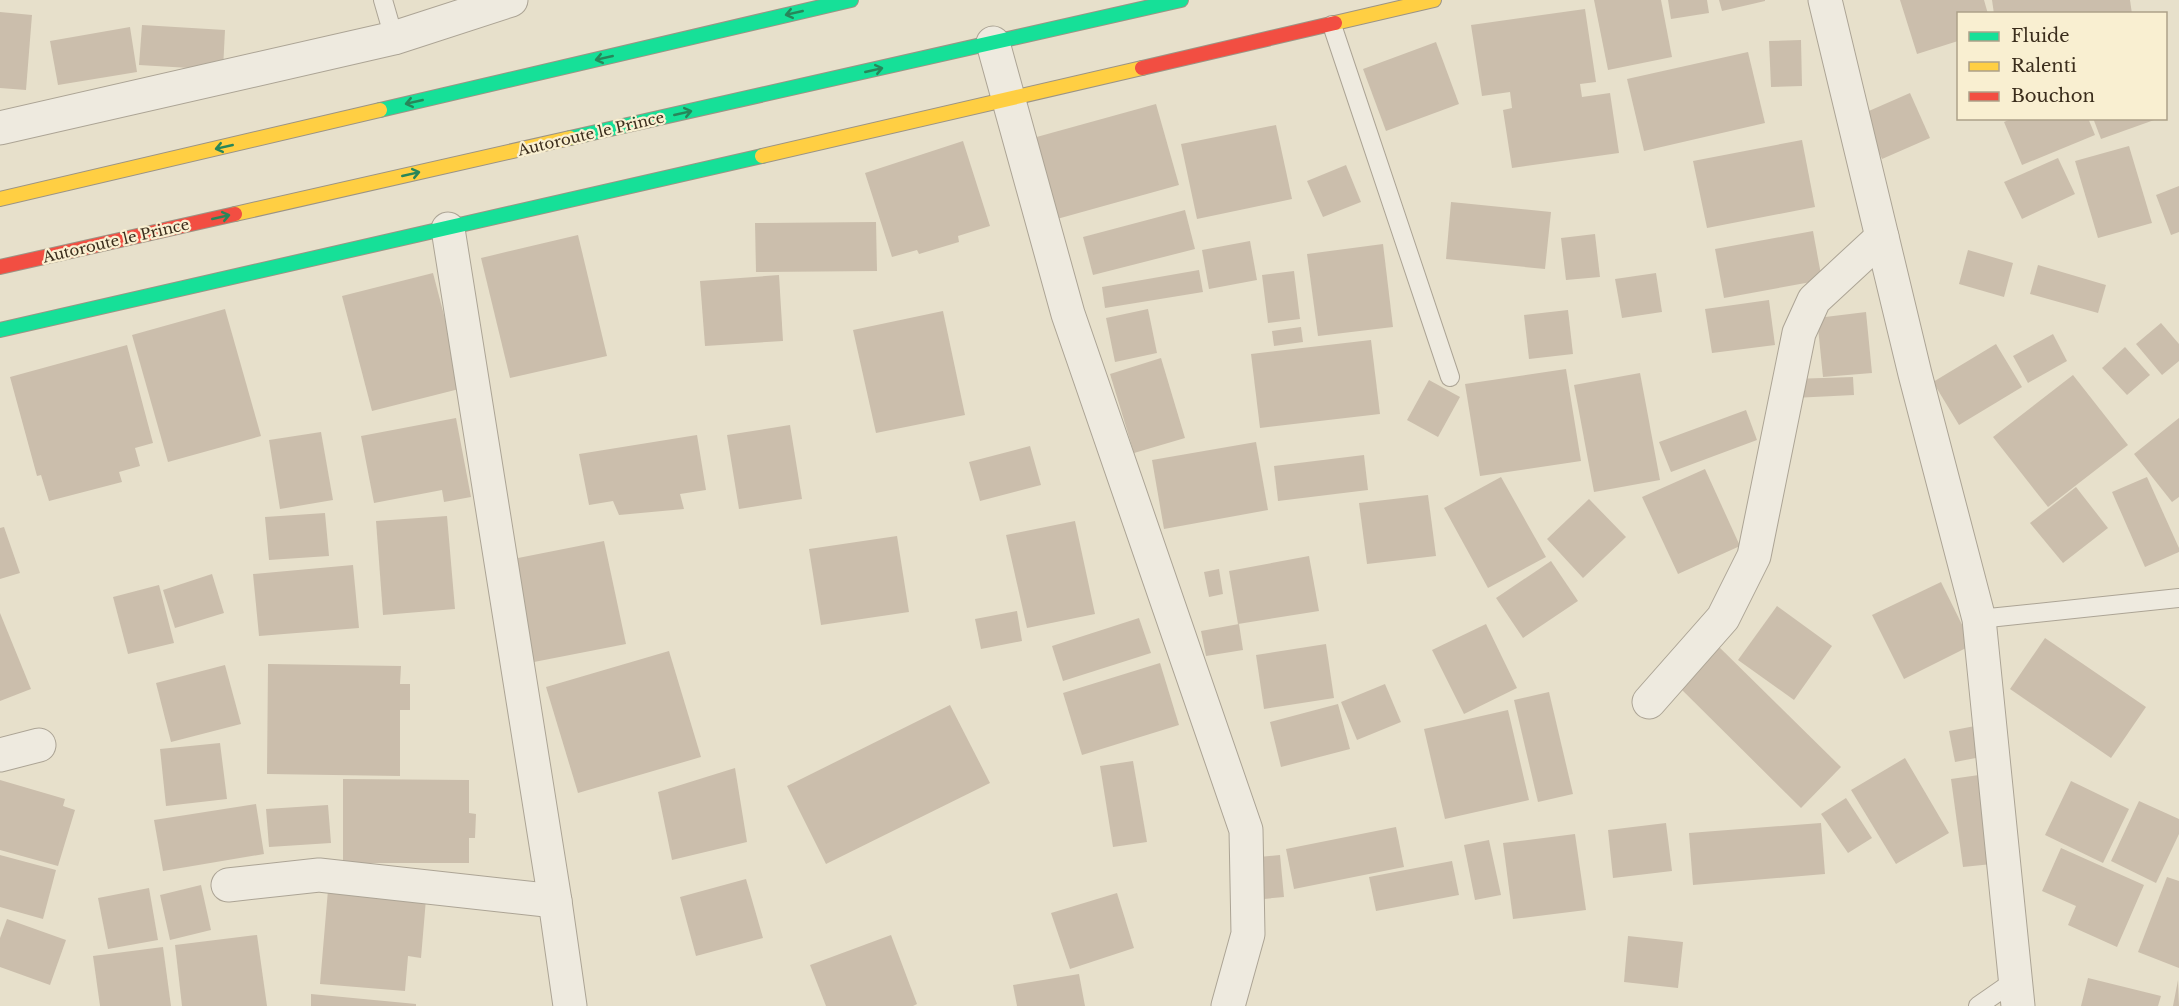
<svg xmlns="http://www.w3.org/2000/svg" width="2179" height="1006" font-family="'Libre Baskerville',serif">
<rect width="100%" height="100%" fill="#e7e0cb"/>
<g fill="#cbbeac">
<polygon points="1594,0 1661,0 1672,57 1608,70"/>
<polygon points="1668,0 1707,0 1709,13 1671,19"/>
<polygon points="1719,0 1765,0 1765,1 1722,11"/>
<polygon points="1900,0 1984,0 1988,14 1958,14 1958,41 1917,54"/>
<polygon points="1992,0 2130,0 2132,14 1994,14"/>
<polygon points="1585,9 1596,82 1580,84 1582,97 1610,93 1619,153 1512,168 1503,110 1512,108 1510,92 1482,96 1471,25"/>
<polygon points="0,12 32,15 26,90 0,88"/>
<polygon points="142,25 225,30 223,70 139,65"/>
<polygon points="130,27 137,72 58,85 50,41"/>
<polygon points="1801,40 1802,86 1771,87 1769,41"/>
<polygon points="1436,42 1459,104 1386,131 1363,69"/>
<polygon points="1748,52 1765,123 1644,151 1627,79"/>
<polygon points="1910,93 1930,138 1882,159 1862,114"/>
<polygon points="1156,104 1179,185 1057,219 1033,138"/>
<polygon points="2013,118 2088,118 2095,135 2022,165 2004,122"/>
<polygon points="2093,118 2157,118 2157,119 2101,139"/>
<polygon points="1276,125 1292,199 1197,219 1181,144"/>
<polygon points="1802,140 1815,207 1707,228 1693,161"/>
<polygon points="963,141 990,226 958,236 959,242 919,254 917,250 892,257 865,173"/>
<polygon points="2129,146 2152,223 2098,238 2075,161"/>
<polygon points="2058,158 2075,194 2022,219 2004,182"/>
<polygon points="1346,165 1361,202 1323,217 1307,181"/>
<polygon points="2179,186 2179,232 2171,235 2156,195"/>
<polygon points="1451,202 1551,212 1545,269 1446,259"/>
<polygon points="1185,210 1195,249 1093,275 1083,237"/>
<polygon points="876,222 877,271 756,272 755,223"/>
<polygon points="1813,231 1822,280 1724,298 1715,249"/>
<polygon points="1595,234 1600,277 1566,280 1561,238"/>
<polygon points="578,235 607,356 510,378 481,258"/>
<polygon points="1250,241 1257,280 1209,289 1202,250"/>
<polygon points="1383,244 1393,327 1318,336 1307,254"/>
<polygon points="1968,250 2013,263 2004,297 1959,284"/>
<polygon points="2038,265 2106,285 2098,313 2030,294"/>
<polygon points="1199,270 1203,292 1105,308 1102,287"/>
<polygon points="1294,271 1300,319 1268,323 1262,275"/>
<polygon points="433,273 463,388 372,411 342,296"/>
<polygon points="1656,273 1662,312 1622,318 1615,279"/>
<polygon points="779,275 783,341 705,346 700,281"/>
<polygon points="1769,300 1775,345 1712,353 1705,309"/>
<polygon points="225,309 261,436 168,462 132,335"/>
<polygon points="1148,309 1157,353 1115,362 1106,318"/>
<polygon points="1568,310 1573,354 1529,359 1524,315"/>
<polygon points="943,311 965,415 876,433 853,330"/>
<polygon points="1866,312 1872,373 1823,377 1817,318"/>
<polygon points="2161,323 2179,344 2179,361 2162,375 2136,344"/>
<polygon points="1301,327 1303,342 1274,346 1272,331"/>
<polygon points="2053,334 2067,361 2028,383 2013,356"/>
<polygon points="1371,340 1380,414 1260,428 1251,354"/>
<polygon points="1996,344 2022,387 1959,425 1933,382"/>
<polygon points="127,345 153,443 135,448 140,466 119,472 122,482 49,501 41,475 37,476 10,377"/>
<polygon points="2125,347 2150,375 2127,395 2102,368"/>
<polygon points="1161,358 1185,438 1134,453 1110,374"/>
<polygon points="1566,369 1581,461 1480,476 1465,384"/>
<polygon points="1640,373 1660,480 1594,492 1574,385"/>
<polygon points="2073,375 2128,445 2048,507 1993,437"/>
<polygon points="1853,377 1854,395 1793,398 1792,379"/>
<polygon points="1429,380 1460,397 1438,437 1407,420"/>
<polygon points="1746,410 1757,440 1671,472 1659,442"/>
<polygon points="456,418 471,497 444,502 442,490 374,503 361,436"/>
<polygon points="2179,418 2179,497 2172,502 2134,454"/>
<polygon points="790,425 802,499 739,509 727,435"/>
<polygon points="321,432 333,500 280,509 269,440"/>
<polygon points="697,435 706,490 680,494 684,509 619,515 613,501 589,505 579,454"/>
<polygon points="1256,442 1268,510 1164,529 1152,460"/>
<polygon points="1030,446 1041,485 980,501 969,462"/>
<polygon points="1364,455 1368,490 1278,501 1274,466"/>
<polygon points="1705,469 1740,546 1678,574 1642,497"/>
<polygon points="1501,477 1546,557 1488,588 1444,508"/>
<polygon points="2147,477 2179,548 2179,552 2145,567 2112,492"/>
<polygon points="2076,487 2108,528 2063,563 2030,523"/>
<polygon points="1428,495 1436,556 1367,564 1359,503"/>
<polygon points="1589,499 1626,537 1583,578 1547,539"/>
<polygon points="325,513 329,556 269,560 265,517"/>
<polygon points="447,516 455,609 383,615 376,521"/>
<polygon points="1075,521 1095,614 1027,628 1006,535"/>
<polygon points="4,527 20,573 0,579 0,528"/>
<polygon points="897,536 909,612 821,625 809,549"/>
<polygon points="604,541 626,644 534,662 513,559"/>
<polygon points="1309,556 1319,611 1238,624 1229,571"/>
<polygon points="1551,561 1578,601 1523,638 1496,598"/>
<polygon points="353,565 359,628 259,636 253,574"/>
<polygon points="1219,569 1223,594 1209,597 1204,572"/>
<polygon points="212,574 224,613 175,628 163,590"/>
<polygon points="1941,582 1972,645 1904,679 1872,615"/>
<polygon points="159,585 174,643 128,654 113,597"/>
<polygon points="1777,606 1832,646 1794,700 1738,660"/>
<polygon points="1017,611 1022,641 981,649 975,619"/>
<polygon points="0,613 31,689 0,701"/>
<polygon points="1139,618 1151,653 1063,681 1052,646"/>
<polygon points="1239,624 1243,650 1206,656 1201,631"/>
<polygon points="1486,624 1517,688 1464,714 1432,650"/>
<polygon points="2045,638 2146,707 2111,758 2010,689"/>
<polygon points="1714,642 1841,767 1801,808 1674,682"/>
<polygon points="1326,644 1334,698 1264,709 1256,655"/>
<polygon points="669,651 701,757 578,793 546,687"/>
<polygon points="1160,663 1179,725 1082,755 1063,693"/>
<polygon points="268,664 401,666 400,684 410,684 410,710 400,710 400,776 267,774"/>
<polygon points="225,665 241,724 171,742 156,683"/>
<polygon points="1385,684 1401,722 1357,740 1341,702"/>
<polygon points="1549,692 1573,794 1538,802 1514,700"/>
<polygon points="1338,704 1350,749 1281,767 1270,722"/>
<polygon points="950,705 990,783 826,864 787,786"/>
<polygon points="1508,710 1529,800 1445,819 1424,729"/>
<polygon points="1975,726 1981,757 1955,762 1949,731"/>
<polygon points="220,743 227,799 166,806 160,749"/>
<polygon points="1905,758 1949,833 1896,864 1851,790"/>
<polygon points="1133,761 1147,842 1113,847 1100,766"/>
<polygon points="735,768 747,842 672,860 658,792"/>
<polygon points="1979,775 1992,864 1963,867 1951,779"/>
<polygon points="343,779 469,780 469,813 476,814 475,838 469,838 469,863 343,863"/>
<polygon points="0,780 65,799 63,806 75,810 58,866 0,850"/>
<polygon points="2071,781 2129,809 2103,863 2045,835"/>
<polygon points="1846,798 1872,838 1848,853 1821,814"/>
<polygon points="2139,801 2179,819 2179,834 2156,883 2111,861"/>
<polygon points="256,804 264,854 163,871 154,820"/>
<polygon points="328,805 331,843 269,847 266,809"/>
<polygon points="1666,823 1672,871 1613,878 1608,830"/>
<polygon points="1821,823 1825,874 1693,885 1689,833"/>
<polygon points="1396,827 1404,867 1294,889 1286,849"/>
<polygon points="1575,834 1586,910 1513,919 1503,843"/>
<polygon points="1489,840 1501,895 1475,900 1464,845"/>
<polygon points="2061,848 2144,885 2117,947 2068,925 2076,906 2042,891"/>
<polygon points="0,855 56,870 43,919 0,907"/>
<polygon points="1280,855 1284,897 1253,900 1249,858"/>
<polygon points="1452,861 1459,895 1376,911 1369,877"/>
<polygon points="2167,877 2179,881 2179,968 2138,952"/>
<polygon points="746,879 763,938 696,956 680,897"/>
<polygon points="201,885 211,930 170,940 160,895"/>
<polygon points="149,888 158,940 108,949 98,898"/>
<polygon points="328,890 426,899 421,958 408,956 405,991 320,984"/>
<polygon points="1117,893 1134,948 1070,969 1051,913"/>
<polygon points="7,919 66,940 50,985 0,967 0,938"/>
<polygon points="257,935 267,1006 182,1006 175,945"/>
<polygon points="891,935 917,1004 913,1006 826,1006 810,965"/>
<polygon points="1628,936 1683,942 1678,988 1624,982"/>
<polygon points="163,947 171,1006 100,1006 93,956"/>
<polygon points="1079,974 1085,1006 1017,1006 1013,985"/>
<polygon points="2088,978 2161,996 2158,1006 2081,1006"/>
<polygon points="2178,980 2179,1006 2173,1006"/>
<polygon points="311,994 416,1004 416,1006 311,1006"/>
</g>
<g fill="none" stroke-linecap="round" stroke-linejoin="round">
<defs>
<g id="lane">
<polyline points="383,0 394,38"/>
<polyline points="1332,25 1450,377"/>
<polyline points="1979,619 2179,598"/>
<polyline points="1978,1006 2014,981"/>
</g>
<g id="street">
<polyline points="1825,0 1915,374 1979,619 2018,1006"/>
<polyline points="993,43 1068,314 1246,830 1248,934 1228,1006"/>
<polyline points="0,128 394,38 511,0"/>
<polyline points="448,229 555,901 570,1006"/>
<polyline points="1649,702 1723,618 1754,556 1799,333 1814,300 1882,237"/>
<polyline points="0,755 39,745"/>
<polyline points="228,885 319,875 555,901"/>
</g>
<g id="fast">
<polyline points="380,110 851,0"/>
<polyline points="570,138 1181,0"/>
<polyline points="0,330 762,156"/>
</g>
<g id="slow">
<polyline points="1335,23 1434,0"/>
<polyline points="762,156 1142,68"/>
<polyline points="0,199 380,110"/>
<polyline points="235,214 570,138"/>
</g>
<g id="jam">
<polyline points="1142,68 1335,23"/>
<polyline points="0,267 235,214"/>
</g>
</defs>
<use href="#lane" stroke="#aca495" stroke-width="20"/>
<use href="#street" stroke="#aca495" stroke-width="35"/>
<use href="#fast" stroke="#9c9485" stroke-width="16"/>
<use href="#slow" stroke="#9c9485" stroke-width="16"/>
<use href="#jam" stroke="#9c9485" stroke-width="16"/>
<use href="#lane" stroke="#eeeadf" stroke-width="18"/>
<use href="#street" stroke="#eeeadf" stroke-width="33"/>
<use href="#fast" stroke="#16e098" stroke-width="14"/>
<use href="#slow" stroke="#ffcf43" stroke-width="14"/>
<use href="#jam" stroke="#f24e42" stroke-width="14"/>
</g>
<defs><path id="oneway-shaft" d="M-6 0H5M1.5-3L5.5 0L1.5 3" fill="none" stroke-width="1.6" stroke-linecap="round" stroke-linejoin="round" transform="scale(1.5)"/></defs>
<g stroke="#28865a">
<use href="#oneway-shaft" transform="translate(794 13) rotate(167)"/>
<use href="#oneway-shaft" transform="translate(604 58) rotate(167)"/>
<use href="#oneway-shaft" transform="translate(874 70) rotate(-13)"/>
<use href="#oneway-shaft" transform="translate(414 102) rotate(167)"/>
<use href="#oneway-shaft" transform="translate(683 113) rotate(-13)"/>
<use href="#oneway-shaft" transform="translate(224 147) rotate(167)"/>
<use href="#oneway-shaft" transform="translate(411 174) rotate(-13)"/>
<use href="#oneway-shaft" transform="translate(221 217) rotate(-13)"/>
</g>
<g text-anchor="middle" stroke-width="4.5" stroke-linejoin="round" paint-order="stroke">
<g font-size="15" fill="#3b2d1c" stroke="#f9efd1">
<text transform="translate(591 134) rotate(-13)" y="5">Autoroute le Prince</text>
<text transform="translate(116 241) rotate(-13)" y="5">Autoroute le Prince</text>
</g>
</g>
<rect x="1957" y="12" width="210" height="108" fill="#f9efd1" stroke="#ada189" stroke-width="1.5"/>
<rect x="1969" y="32" width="30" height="9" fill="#16e098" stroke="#ada189" stroke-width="1.5"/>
<text x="2011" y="42" font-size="18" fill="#3b2d1c">Fluide</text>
<rect x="1969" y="62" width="30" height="9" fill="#ffcf43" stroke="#ada189" stroke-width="1.5"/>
<text x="2011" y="72" font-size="18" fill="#3b2d1c">Ralenti</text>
<rect x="1969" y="92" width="30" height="9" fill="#f24e42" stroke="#ada189" stroke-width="1.5"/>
<text x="2011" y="102" font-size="18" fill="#3b2d1c">Bouchon</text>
</svg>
